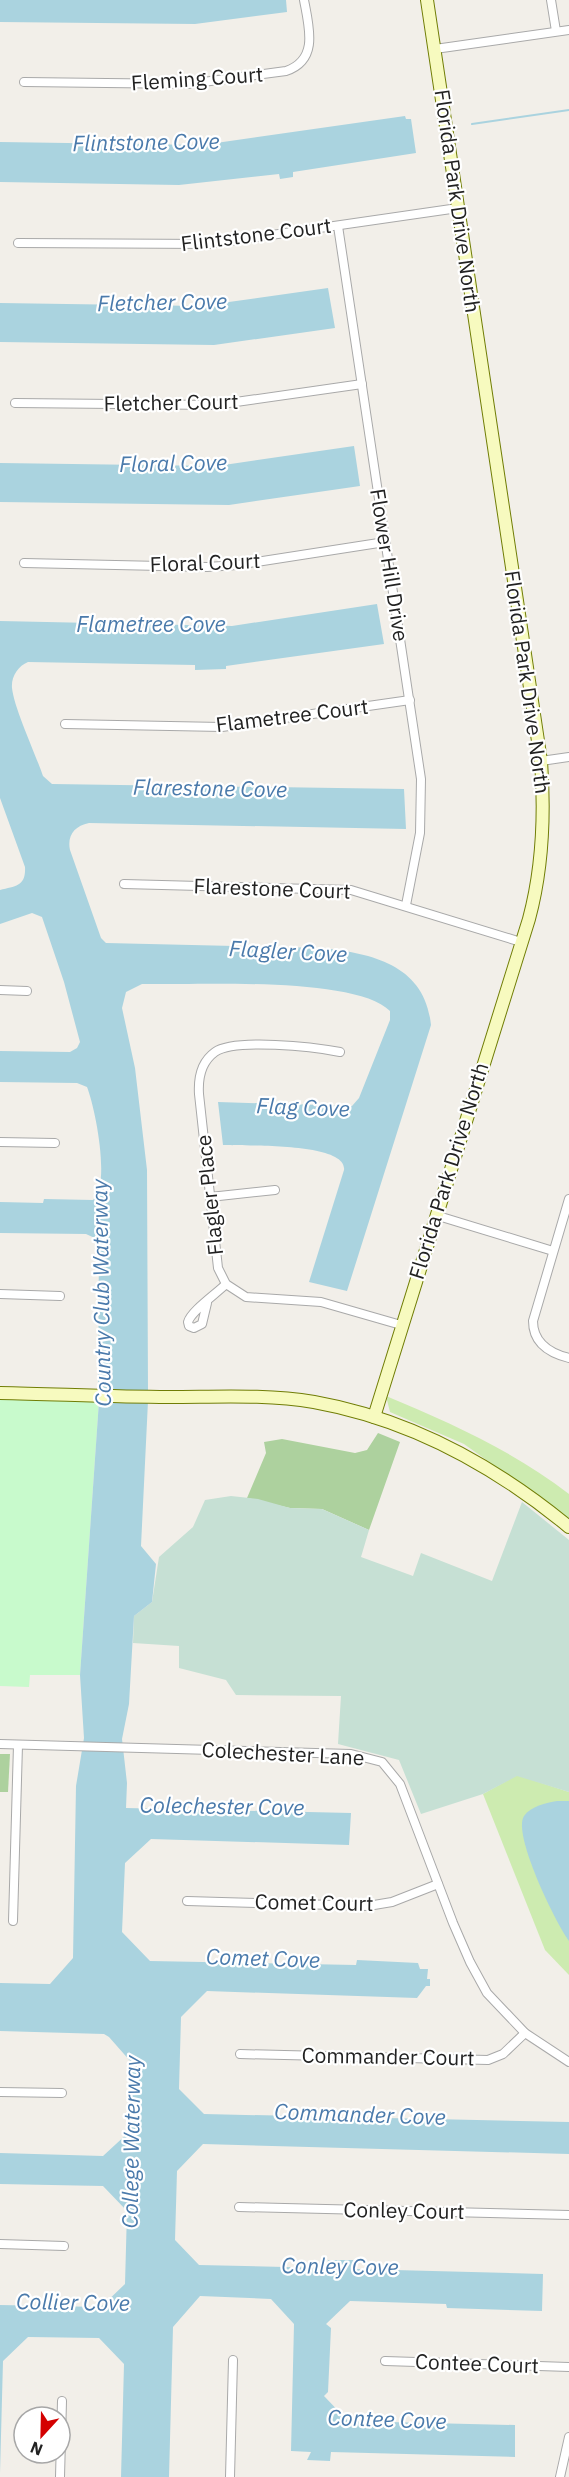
<svg xmlns="http://www.w3.org/2000/svg" width="569" height="2477" font-family="'IBM Plex Sans',sans-serif">
<rect width="100%" height="100%" fill="#f2efe9"/>
<g fill="#cdebb0">
<path d="M 386,1396 C 451,1423 513,1451 569,1494 L 569,1519 L 464,1444 L 390,1412 Z"/>
<polygon points="517,1775 569,1792 569,1975 545,1950 483,1794"/>
</g>
<g fill="#add19e">
<polygon points="378,1433 400,1442 369,1530 322,1509 290,1508 247,1498 266,1453 264,1442 282,1439 355,1453 367,1450"/>
<polygon points="0,1754 10,1754 8,1792 0,1792"/>
</g>
<polygon fill="#c6e0d4" points="231,1496 258,1499 290,1508 322,1509 369,1530 361,1557 413,1576 421,1553 492,1581 522,1502 569,1540 569,1792 517,1776 483,1794 421,1814 399,1760 338,1744 341,1696 236,1695 226,1680 179,1668 179,1646 133,1643 134,1616 152,1602 159,1557 193,1527 205,1500"/>
<polygon fill="#c8facc" points="0,1399 99,1401 80,1675 30,1675 29,1687 0,1686"/>
<g fill="#aad3df">
<polygon points="0,0 286,0 287,12 195,24 0,22"/>
<polygon points="405,116 406,119 411,119 416,153 293,172 293,177 280,179 279,174 179,185 0,182 0,142 202,145"/>
<polygon points="328,288 335,328 214,345 0,342 0,303 200,306"/>
<polygon points="354,446 360,486 229,505 0,502 0,463 217,466"/>
<path d="M 377,604 L 384,644 L 226,666 L 226,669 L 195,670 L 195,665 L 28,662 C 18,666 11,677 12,688 C 14,708 36,755 43,776 L 52,784 L 404,789 L 406,829 L 89,823 C 74,826 67,836 70,850 L 101,938 L 106,943 L 323,948 C 375,954 425,966 431,1025 L 347,1291 L 309,1282 L 344,1170 C 348,1142 243,1146 223,1145 L 218,1102 L 352,1106 L 359,1098 L 390,1020 L 390,1011 C 355,976 195,985 142,984 L 126,992 L 122,1008 L 135,1068 L 147,1170 L 148,1391 L 98,1390 L 99,1240 L 86,1234 L 0,1233 L 0,1202 L 43,1203 L 44,1199 L 93,1200 C 111,1185 95,1107 87,1087 L 77,1083 L 0,1082 L 0,1051 L 70,1052 L 77,1048 L 80,1042 L 64,982 L 42,917 L 32,913 L 0,924 L 0,890 C 16,886 26,886 25,867 L 0,798 L 0,621 L 232,626 Z"/>
<polygon points="99,1401 148,1401 141,1546 156,1564 152,1602 134,1616 129,1704 122,1739 127,1783 126,1808 351,1813 349,1845 151,1839 125,1863 122,1932 150,1961 356,1965 357,1960 418,1963 420,1969 428,1969 427,1979 430,1979 430,1986 426,1986 417,1998 207,1991 181,2017 179,2089 204,2114 569,2122 569,2154 203,2144 177,2171 175,2240 199,2265 327,2268 328,2260 355,2260 355,2269 543,2274 542,2311 447,2308 446,2304 350,2301 326,2324 331,2328 328,2392 324,2396 348,2421 515,2425 515,2457 331,2452 330,2461 307,2460 311,2452 291,2451 294,2324 271,2299 200,2296 173,2327 169,2477 121,2477 124,2364 99,2338 28,2337 3,2361 0,2473 0,2305 101,2307 125,2284 127,2211 103,2186 0,2184 0,2153 103,2156 129,2132 131,2062 109,2037 104,2034 0,2031 0,1983 50,1984 73,1958 76,1786 84,1738 80,1675"/>
<path d="M 557,1801 L 569,1801 L 569,1941 C 556,1924 512,1834 524,1816 C 531,1806 546,1803 557,1801 Z"/>
</g>
<g fill="none" stroke-linecap="round" stroke-linejoin="round">
<polyline stroke="#aad3df" stroke-width="2" points="472,124 569,110"/>
<defs>
<g id="street">
<polyline points="551,0 556,31"/>
<polyline points="435,49 569,30"/>
<path d="M 24,82 L 188,84 L 286,71 C 319,60 309,27 304,0"/>
<polyline points="338,226 421,779 420,833 406,905"/>
<polyline points="18,243 209,244 458,208"/>
<polyline points="15,403 215,405 362,384"/>
<polyline points="24,563 207,567 237,565 385,542"/>
<polyline points="65,724 222,727 410,700"/>
<polyline points="541,761 569,757"/>
<polyline points="124,884 351,890 521,942"/>
<polyline points="0,990 27,991"/>
<path d="M 340,1052 C 314,1047 235,1038 215,1052 C 201,1062 198,1078 199,1094 L 218,1268 L 226,1284 L 246,1297 L 321,1302 L 401,1325"/>
<polyline points="0,1142 55,1143"/>
<polyline points="210,1197 275,1190"/>
<path d="M 569,1199 L 533,1321 C 533,1343 549,1353 569,1358"/>
<polyline points="435,1215 553,1251"/>
<polyline points="0,1294 60,1296"/>
<path d="M 207,1303 L 202,1324 L 194,1328 L 189,1326 L 188,1322 C 191,1311 216,1294 226,1284"/>
<polyline points="0,1744 351,1754 382,1762 400,1784 453,1923 470,1962 487,1993 525,2033 569,2062"/>
<polyline points="187,1901 368,1906 392,1902 438,1884"/>
<polyline points="13,1921 18,1745"/>
<polyline points="240,2054 488,2060 503,2054 525,2033"/>
<polyline points="0,2092 62,2093"/>
<polyline points="239,2207 569,2215"/>
<polyline points="0,2244 64,2246"/>
<polyline points="385,2361 569,2367"/>
<polyline points="60,2477 62,2401"/>
<polyline points="230,2477 233,2360"/>
<polyline points="560,2477 569,2437"/>
</g>
<g id="secondary">
<path d="M 0,1393 C 56,1394 112,1397 169,1397 C 217,1397 266,1394 314,1402 C 409,1419 495,1466 569,1527"/>
<path d="M 374,1417 L 529,919 C 543,867 545,816 541,761 L 427,0"/>
</g>
</defs>
<use href="#street" stroke="#a9a9a9" stroke-width="10"/>
<use href="#secondary" stroke="#707d05" stroke-width="14"/>
<use href="#street" stroke="#fff" stroke-width="8"/>
<use href="#secondary" stroke="#f7fabf" stroke-width="12"/>
</g>
<g text-anchor="middle" stroke-width="4.5" stroke-linejoin="round" paint-order="stroke">
<g font-size="21" fill="#222" stroke="#fff">
<text transform="translate(197 79) rotate(-4)" y="7">Fleming Court</text>
<text transform="translate(457 201) rotate(82)" y="7">Florida Park Drive North</text>
<text transform="translate(256 235) rotate(-7)" y="7">Flintstone Court</text>
<text transform="translate(171 403) rotate(-1)" y="7">Fletcher Court</text>
<text transform="translate(205 563) rotate(-2)" y="7">Floral Court</text>
<text transform="translate(389 565) rotate(81)" y="7">Flower Hill Drive</text>
<text transform="translate(527 682) rotate(82)" y="7">Florida Park Drive North</text>
<text transform="translate(292 716) rotate(-7)" y="7">Flametree Court</text>
<text transform="translate(272 889) rotate(2)" y="7">Flarestone Court</text>
<text transform="translate(449 1171) rotate(-73)" y="7">Florida Park Drive North</text>
<text transform="translate(210 1195) rotate(-96)" y="7">Flagler Place</text>
<text transform="translate(283 1754) rotate(3)" y="7">Colechester Lane</text>
<text transform="translate(314 1903) rotate(1)" y="7">Comet Court</text>
<text transform="translate(388 2057) rotate(1)" y="7">Commander Court</text>
<text transform="translate(404 2211) rotate(1)" y="7">Conley Court</text>
<text transform="translate(477 2364) rotate(2)" y="7">Contee Court</text>
</g>
<g font-size="22" font-style="italic" fill="#4a7aab" stroke="#fff">
<text transform="translate(146 142) rotate(-1)" y="8">Flintstone Cove</text>
<text transform="translate(162 302) rotate(-1)" y="8">Fletcher Cove</text>
<text transform="translate(173 463) rotate(-1)" y="8">Floral Cove</text>
<text x="151" y="632">Flametree Cove</text>
<text transform="translate(210 788) rotate(1)" y="8">Flarestone Cove</text>
<text transform="translate(288 951) rotate(3)" y="8">Flagler Cove</text>
<text transform="translate(303 1107) rotate(2)" y="8">Flag Cove</text>
<text transform="translate(101 1293) rotate(-91)" y="8">Country Club Waterway</text>
<text transform="translate(222 1806) rotate(1)" y="8">Colechester Cove</text>
<text transform="translate(263 1958) rotate(2)" y="8">Comet Cove</text>
<text transform="translate(360 2114) rotate(2)" y="8">Commander Cove</text>
<text transform="translate(131 2142) rotate(-89)" y="8">College Waterway</text>
<text transform="translate(340 2266) rotate(1)" y="8">Conley Cove</text>
<text transform="translate(73 2302) rotate(1)" y="8">Collier Cove</text>
<text transform="translate(387 2419) rotate(2)" y="8">Contee Cove</text>
</g>
</g>
<g transform="translate(42 2435) rotate(202)"><circle r="28" fill="#ffffff" stroke="#a7a7a7" stroke-width="1.5"/>
<path d="M0-4.5L10 22L0 15L-10 22Z" fill="#d40000"/>
<text y="-9" font-size="16" font-weight="bold" text-anchor="middle" fill="#222222">N</text>
</g>
</svg>
